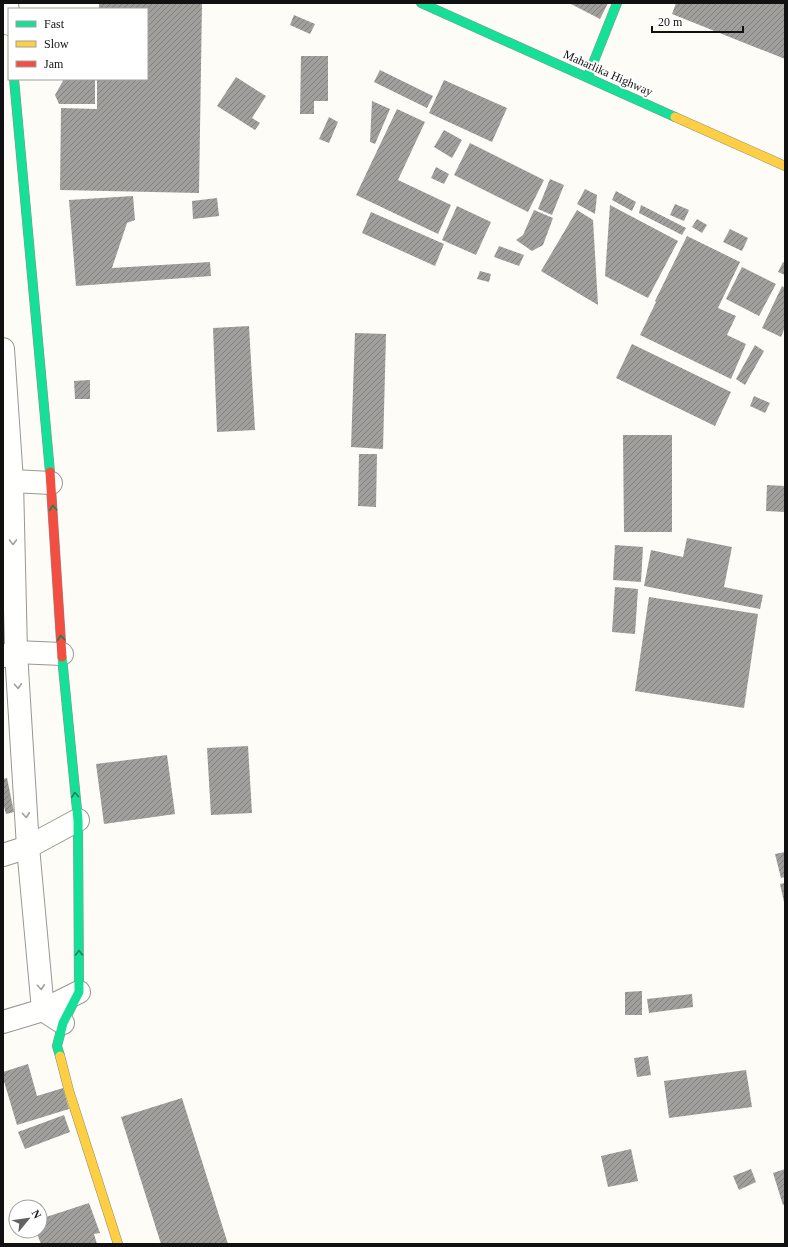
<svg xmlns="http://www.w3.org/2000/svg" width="788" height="1247" font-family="Georgia,serif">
<defs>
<pattern id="building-hatch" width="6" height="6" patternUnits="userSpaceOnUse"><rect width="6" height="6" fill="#a19f9c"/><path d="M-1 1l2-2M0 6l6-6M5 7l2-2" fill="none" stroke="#82807e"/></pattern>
</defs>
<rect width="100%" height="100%" fill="#fdfcf7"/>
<g fill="url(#building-hatch)">
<polygon points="99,3 202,3 199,193 60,190 61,108 97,109 97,79 147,79 147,9 99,9"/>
<polygon points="569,3 608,3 600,19"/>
<polygon points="676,3 785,3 785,59 672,14"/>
<polygon points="294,15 315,24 310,34 290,25"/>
<polygon points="301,56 328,56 328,101 314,101 314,114 300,114"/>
<polygon points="380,70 433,96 427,108 374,82"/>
<polygon points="236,77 266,96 252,118 260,123 255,130 217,106"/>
<polygon points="64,79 95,79 95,104 59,104 55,95"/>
<polygon points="444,80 507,108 492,142 429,113"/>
<polygon points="372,101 390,109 375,144 370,142"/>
<polygon points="397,109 425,122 398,180 451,205 438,234 356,195"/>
<polygon points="329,117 338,122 329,143 319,139"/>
<polygon points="444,130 462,140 452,158 434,147"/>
<polygon points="470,143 544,180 528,212 454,175"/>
<polygon points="436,167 449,174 444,184 431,178"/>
<polygon points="550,179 564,185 552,215 538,209"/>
<polygon points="585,189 597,195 595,214 577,204"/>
<polygon points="616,191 636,202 632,211 612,200"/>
<polygon points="133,196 135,220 127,223 112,268 210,262 211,276 76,286 69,200"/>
<polygon points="217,198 219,216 193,219 192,201"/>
<polygon points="675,204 689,210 684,221 670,215"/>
<polygon points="610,205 678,241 648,298 605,276"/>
<polygon points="641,205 686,228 682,235 639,213"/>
<polygon points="457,206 491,222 476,255 442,240"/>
<polygon points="534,210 553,218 543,245 532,251 516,240 523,235"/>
<polygon points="577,210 593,220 598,305 541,271"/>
<polygon points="371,212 444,244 435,266 362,233"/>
<polygon points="697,219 707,225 702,233 692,227"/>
<polygon points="730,229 748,238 742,251 723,242"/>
<polygon points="687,236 740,262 718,308 736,316 727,335 746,344 731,379 640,335 656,302 655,301"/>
<polygon points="499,246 524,255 519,266 494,257"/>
<polygon points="783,262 785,263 785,275 778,272"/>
<polygon points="742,267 776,284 759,316 726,299"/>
<polygon points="480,271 491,274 489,282 477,279"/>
<polygon points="782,286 785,288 785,327 781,337 762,328"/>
<polygon points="249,326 255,430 217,432 213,328"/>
<polygon points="355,333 386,334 383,449 351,447"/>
<polygon points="632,344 731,392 715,426 616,378"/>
<polygon points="755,345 764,351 745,385 736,379"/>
<polygon points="90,380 90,399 75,399 74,381"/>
<polygon points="754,396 770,403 765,413 750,406"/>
<polygon points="623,435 672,435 672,532 624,532"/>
<polygon points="359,454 377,454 376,507 358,506"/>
<polygon points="767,485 785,486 785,512 766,511"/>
<polygon points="687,538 732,547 724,587 763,595 760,609 644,586 651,550 683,557"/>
<polygon points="615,545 643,547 641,582 613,580"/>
<polygon points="615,587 638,589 635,634 612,632"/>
<polygon points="649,597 758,614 744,708 635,691"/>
<polygon points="248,746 252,813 211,815 207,748"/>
<polygon points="167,755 175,814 104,824 96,764"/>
<polygon points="7,778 14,812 6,814 3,803 3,779"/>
<polygon points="785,852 785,877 781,878 775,854"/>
<polygon points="785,883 785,902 784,902 780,884"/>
<polygon points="642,991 642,1015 625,1015 625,992"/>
<polygon points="692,994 693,1007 649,1013 647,999"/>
<polygon points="648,1056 651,1075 637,1077 634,1058"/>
<polygon points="28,1064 37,1096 63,1088 69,1109 17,1125 3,1078 3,1072"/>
<polygon points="746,1070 752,1107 669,1118 664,1081"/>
<polygon points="182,1098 228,1244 161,1244 121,1117"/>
<polygon points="64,1115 70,1132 25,1149 18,1132"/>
<polygon points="631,1149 638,1181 608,1187 601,1156"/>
<polygon points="751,1169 756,1182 739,1190 733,1176"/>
<polygon points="785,1169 785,1204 783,1205 773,1173"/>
<polygon points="89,1203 100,1233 94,1234 97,1244 41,1244 36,1231 40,1231 40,1219"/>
</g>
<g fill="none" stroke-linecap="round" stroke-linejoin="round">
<defs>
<g id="street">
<polyline points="7,3 9,24"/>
<polyline points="3,349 12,481 16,652 28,847 43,1010 63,1023"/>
<polyline points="3,484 12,481 51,483"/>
<polyline points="3,656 16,652 62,654"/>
<polyline points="3,855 28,847 78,820"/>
<polyline points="3,1022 43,1010 79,992"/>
</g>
<g id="fast">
<polyline points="421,3 675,117"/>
<polyline points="588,76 617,3"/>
<polyline points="14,79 50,472"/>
<polyline points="60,1056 57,1046 63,1023 79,992 78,820 62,657"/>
</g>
<g id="slow">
<polyline points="675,117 785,166"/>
<polyline points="60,1056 69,1091 118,1244"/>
</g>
<polyline id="jam" points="50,472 62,657"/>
</defs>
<use href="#street" stroke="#979795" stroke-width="24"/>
<use href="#fast" stroke="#8e8d8b" stroke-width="10"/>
<use href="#slow" stroke="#8e8d8b" stroke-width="10"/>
<use href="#jam" stroke="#8e8d8b" stroke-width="10"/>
<use href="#street" stroke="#fffffe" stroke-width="22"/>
<use href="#fast" stroke="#16e098" stroke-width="9"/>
<use href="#slow" stroke="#ffcf43" stroke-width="9"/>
<use href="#jam" stroke="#f24e42" stroke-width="9"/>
</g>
<defs><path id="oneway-chevron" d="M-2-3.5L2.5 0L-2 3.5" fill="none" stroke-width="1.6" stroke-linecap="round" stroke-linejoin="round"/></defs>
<g stroke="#14835b">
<use href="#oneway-chevron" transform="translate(53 508) rotate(-94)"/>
<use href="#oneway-chevron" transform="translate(61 638) rotate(-94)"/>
<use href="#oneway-chevron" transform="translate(75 795) rotate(-95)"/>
<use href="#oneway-chevron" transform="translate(79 953) rotate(-91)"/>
</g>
<g stroke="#a0a09f">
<use href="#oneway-chevron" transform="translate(13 542) rotate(89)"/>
<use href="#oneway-chevron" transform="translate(18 686) rotate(86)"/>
<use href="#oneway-chevron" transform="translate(26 815) rotate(86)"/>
<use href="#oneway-chevron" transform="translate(41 987) rotate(85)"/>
</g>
<g text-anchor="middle" stroke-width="4" stroke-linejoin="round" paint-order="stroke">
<g font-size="12" fill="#111" stroke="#fff">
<text transform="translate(608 73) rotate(24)" y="4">Maharlika Highway</text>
</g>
</g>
<rect width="788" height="1247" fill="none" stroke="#111111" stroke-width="8"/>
<rect x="8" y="8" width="140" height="72" fill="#ffffff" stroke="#a0a0a0"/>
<rect x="16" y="21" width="20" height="6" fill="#16e098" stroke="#a0a0a0"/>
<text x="44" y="28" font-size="12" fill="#111111">Fast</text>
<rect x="16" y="41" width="20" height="6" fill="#ffcf43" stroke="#a0a0a0"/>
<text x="44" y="48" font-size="12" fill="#111111">Slow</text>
<rect x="16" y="61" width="20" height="6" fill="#f24e42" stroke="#a0a0a0"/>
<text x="44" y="68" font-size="12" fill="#111111">Jam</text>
<g transform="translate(28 1219) rotate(61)"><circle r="19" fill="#ffffff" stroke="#a0a0a0"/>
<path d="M0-3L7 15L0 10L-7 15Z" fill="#646362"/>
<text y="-6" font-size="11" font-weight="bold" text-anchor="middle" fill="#111111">N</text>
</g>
<path d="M652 26v6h91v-6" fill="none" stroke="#111111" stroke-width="2"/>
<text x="658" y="26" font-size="12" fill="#111111" stroke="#ffffff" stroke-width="3" paint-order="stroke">20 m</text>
</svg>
